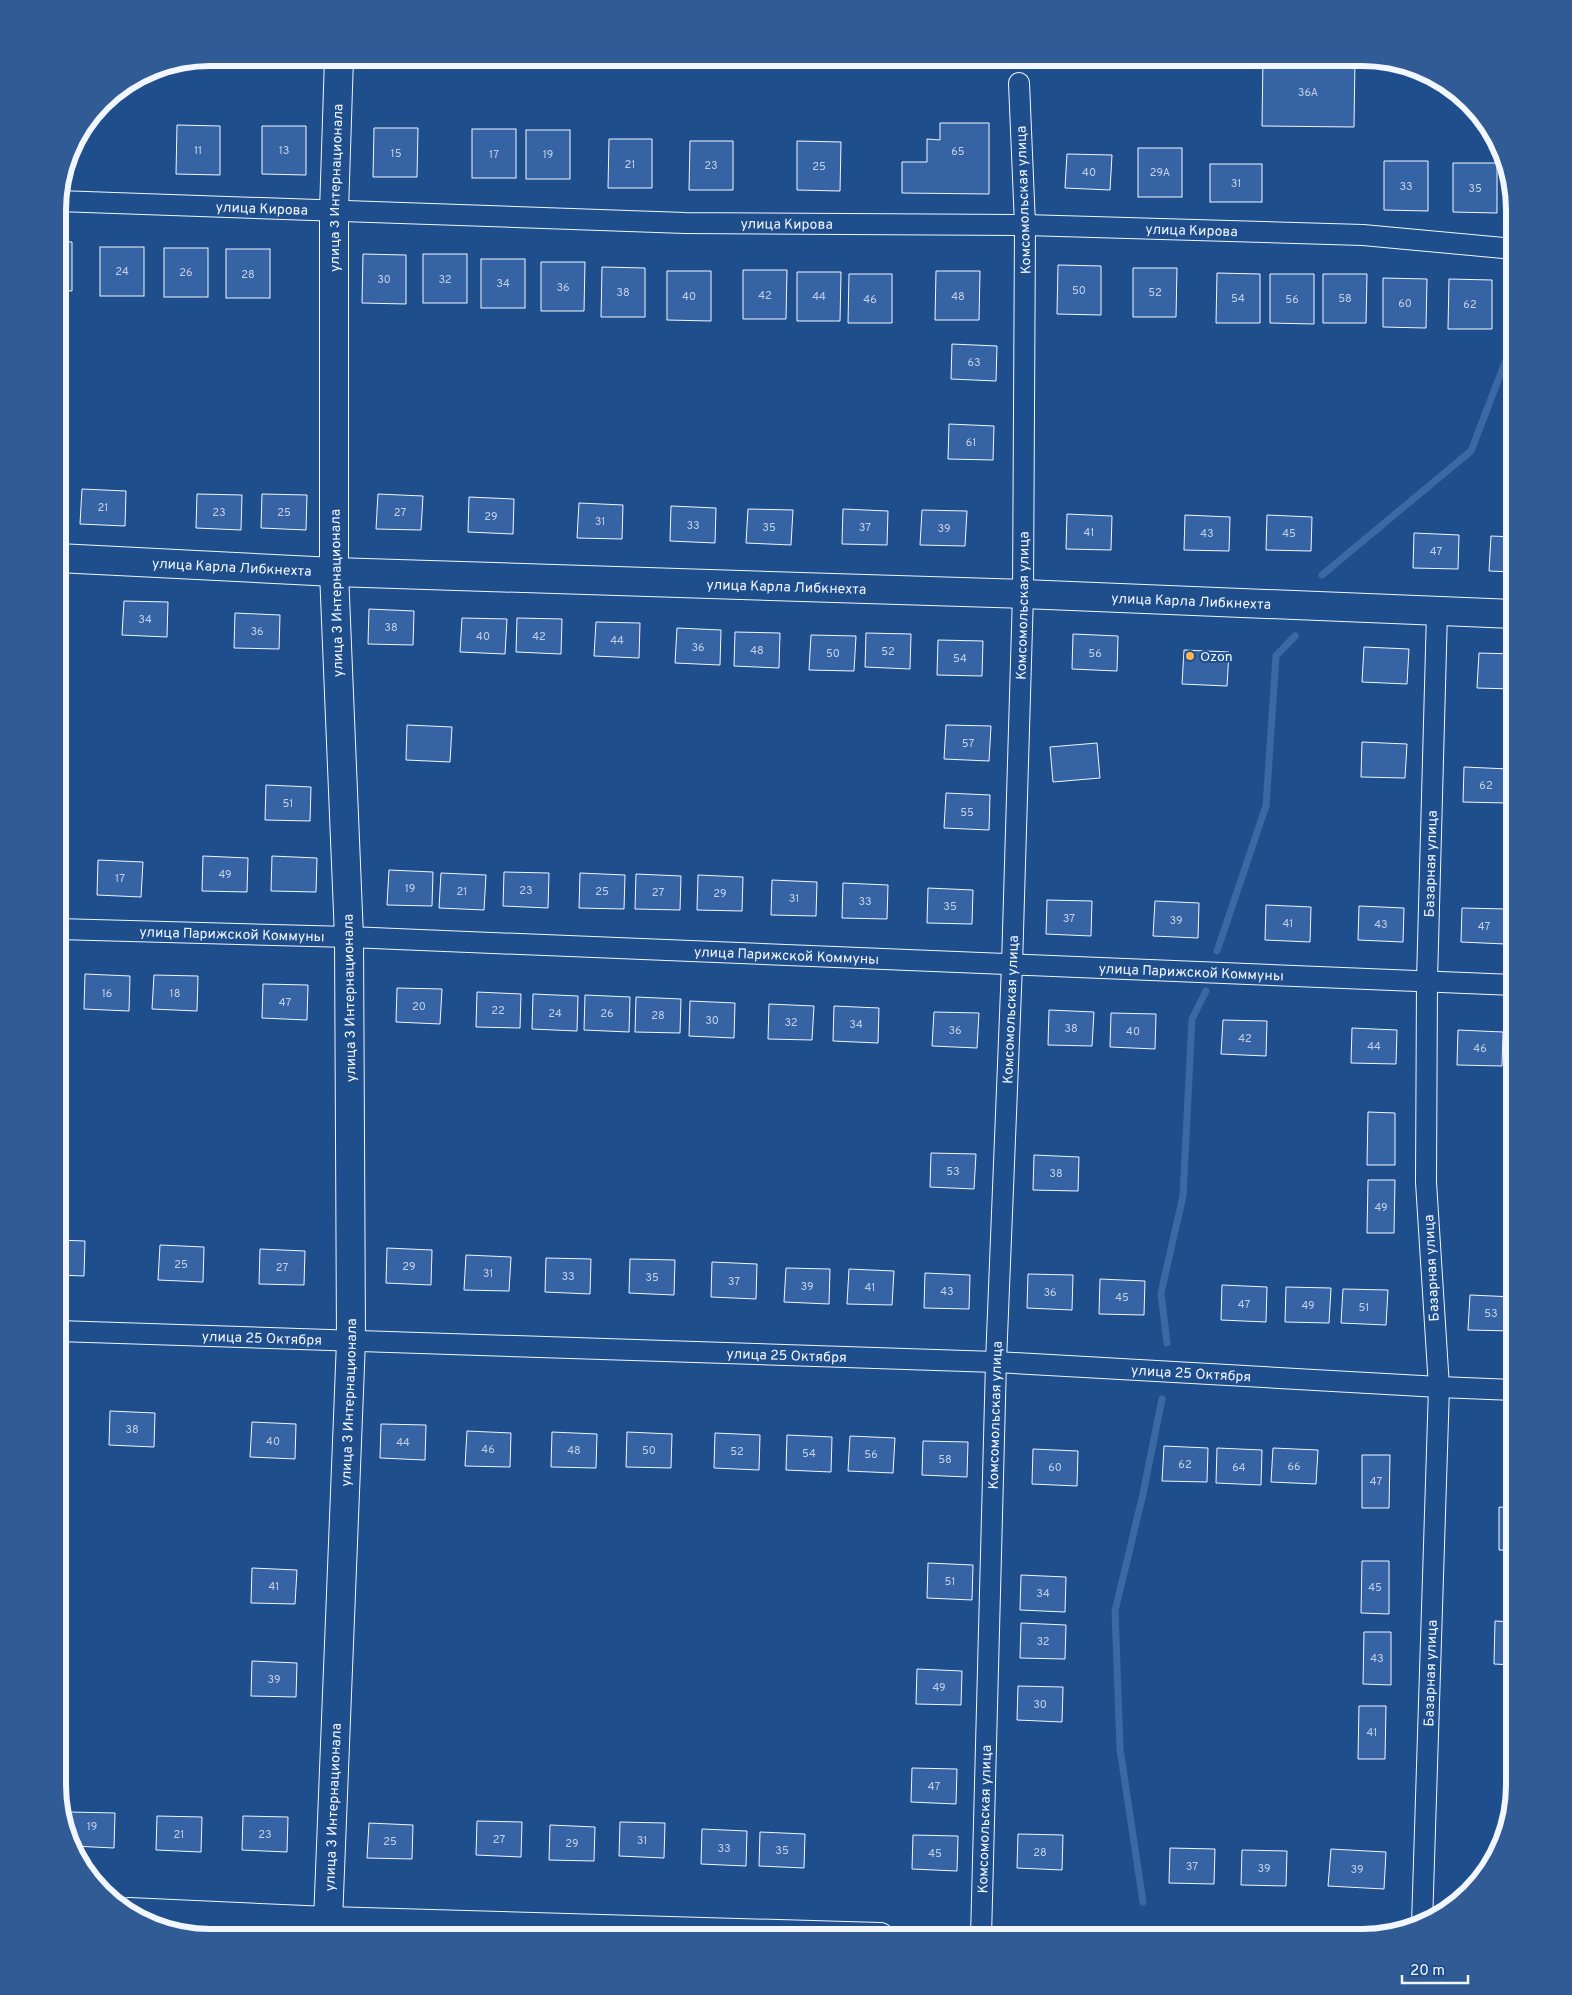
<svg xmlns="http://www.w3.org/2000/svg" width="1572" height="1995" font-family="Overpass,sans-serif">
<rect width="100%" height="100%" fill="#1f4e8c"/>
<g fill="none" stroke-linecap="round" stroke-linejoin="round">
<g stroke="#3b69a3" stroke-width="7">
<polyline points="1322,575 1471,451 1514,339"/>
<polyline points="1217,951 1266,806 1276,656 1295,636"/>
<polyline points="1167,1343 1161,1293 1183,1196 1192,1019 1206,991"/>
<polyline points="1143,1902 1120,1749 1115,1611 1143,1494 1162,1399"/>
</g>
</g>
<g fill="#3563a3" stroke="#f2f6ff">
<polygon points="1263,58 1355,58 1354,127 1262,126"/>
<polygon points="940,123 989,123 989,194 902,193 902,162 927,162 927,139 940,140"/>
<polygon points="177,125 220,126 220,175 176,174"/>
<polygon points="262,126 306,126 306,175 262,174"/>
<polygon points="374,128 418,128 417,177 373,177"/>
<rect x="472" y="129" width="44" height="49"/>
<rect x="526" y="130" width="44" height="49"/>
<polygon points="76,139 76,154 70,153 73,143"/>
<polygon points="609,139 652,139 652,188 608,188"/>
<polygon points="690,141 733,141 733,190 689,190"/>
<polygon points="797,141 841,142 840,191 797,190"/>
<rect x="1138" y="148" width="44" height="49"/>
<polygon points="1067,154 1112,155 1110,190 1065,188"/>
<polygon points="1384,161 1428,161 1428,211 1384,210"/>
<polygon points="1453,163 1497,163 1497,213 1453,212"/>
<rect x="1210" y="164" width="52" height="38"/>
<polygon points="58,241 72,242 72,291 58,290"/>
<rect x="100" y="247" width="44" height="49"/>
<rect x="164" y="248" width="44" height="49"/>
<rect x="226" y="249" width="44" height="49"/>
<polygon points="363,254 406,255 406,304 362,303"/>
<rect x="423" y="254" width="44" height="49"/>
<rect x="481" y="259" width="44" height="49"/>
<polygon points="541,262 585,262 584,311 541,311"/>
<polygon points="1058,265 1101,266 1101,315 1057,314"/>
<polygon points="602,267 645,268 645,317 601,317"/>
<polygon points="1133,268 1177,268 1176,317 1133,317"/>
<polygon points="743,270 787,270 786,319 743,319"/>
<polygon points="667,271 711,271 711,321 667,320"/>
<polygon points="936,271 980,271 979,320 935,320"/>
<polygon points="797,272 841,272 840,321 797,321"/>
<polygon points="1217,273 1260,274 1260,323 1216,323"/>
<polygon points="849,274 892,274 892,323 848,323"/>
<polygon points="1270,274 1314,274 1314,324 1270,323"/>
<polygon points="1323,274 1367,274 1366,323 1323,323"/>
<polygon points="1383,278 1427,279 1426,328 1383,327"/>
<polygon points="1449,279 1492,280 1492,329 1448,329"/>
<polygon points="952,344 997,346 996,381 951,379"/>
<polygon points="949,424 994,426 993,460 948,459"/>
<polygon points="58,488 60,488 59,522 58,522"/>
<polygon points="82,489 126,491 125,526 80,524"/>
<polygon points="197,494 242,495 241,530 196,528"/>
<polygon points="262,494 307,495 306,530 261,528"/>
<polygon points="378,494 423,496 421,530 376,529"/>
<polygon points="469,497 514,499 513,534 468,532"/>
<polygon points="579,503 623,505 622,539 577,538"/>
<polygon points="671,506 716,508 715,543 670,541"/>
<polygon points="748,509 793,510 791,545 746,543"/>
<polygon points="843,509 888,511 887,545 842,544"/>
<polygon points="922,510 967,511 965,546 920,545"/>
<polygon points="1067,514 1112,516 1111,550 1066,549"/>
<polygon points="1185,515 1230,517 1229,551 1184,550"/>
<polygon points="1267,515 1312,517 1311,551 1266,550"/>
<polygon points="1414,533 1459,535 1458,569 1413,568"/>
<polygon points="1491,536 1514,537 1514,572 1489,571"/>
<polygon points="124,601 168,602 167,637 122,635"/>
<polygon points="369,609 414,611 413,645 368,644"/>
<polygon points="235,613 280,615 279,649 234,648"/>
<polygon points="462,618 507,619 505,654 460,652"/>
<polygon points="517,618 562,619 561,654 516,652"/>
<polygon points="596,622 640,623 639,658 594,656"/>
<polygon points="677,628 721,630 720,665 675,663"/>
<polygon points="735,632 780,633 779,668 734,666"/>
<polygon points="866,633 911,634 910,669 865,667"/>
<polygon points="1073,634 1118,636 1117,671 1072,669"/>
<polygon points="811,635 856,636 854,671 809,670"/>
<polygon points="938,640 983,641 982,676 937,675"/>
<polygon points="1364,647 1409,649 1407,684 1362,682"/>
<polygon points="1184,650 1229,652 1227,686 1182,684"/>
<polygon points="1479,653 1514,654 1514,689 1477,688"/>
<polygon points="407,725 452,727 450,762 406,760"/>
<polygon points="946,725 991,726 989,761 944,759"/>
<polygon points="1362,742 1407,744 1405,778 1361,777"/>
<polygon points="1097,743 1100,778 1053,782 1050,747"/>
<polygon points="1464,767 1509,769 1507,803 1463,802"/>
<polygon points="266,785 311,787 310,821 265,820"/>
<polygon points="946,793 990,795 989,830 944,828"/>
<polygon points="203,856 248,858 247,892 202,891"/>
<polygon points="272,856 317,858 316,892 271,891"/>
<polygon points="98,860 143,862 141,897 97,895"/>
<polygon points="389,870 433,872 432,906 387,905"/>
<polygon points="504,872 549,873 548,908 503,906"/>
<polygon points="441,873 486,875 484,910 439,908"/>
<polygon points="580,873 625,875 624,909 579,908"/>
<polygon points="636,874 681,876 680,910 635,909"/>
<polygon points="698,875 743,877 742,911 697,910"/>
<polygon points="772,880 817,882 816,916 771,915"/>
<polygon points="843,883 888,885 887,919 842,918"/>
<polygon points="928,888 973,890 972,924 927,923"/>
<polygon points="1047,900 1092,901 1091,936 1046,934"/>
<polygon points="1155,901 1199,903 1198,938 1153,936"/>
<polygon points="1266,905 1311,907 1310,942 1265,940"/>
<polygon points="1359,906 1404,908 1403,942 1358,940"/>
<polygon points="1462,908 1507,909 1505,944 1461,942"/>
<polygon points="85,974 130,976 129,1011 84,1009"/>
<polygon points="154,975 198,976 197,1011 152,1009"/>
<polygon points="263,984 308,985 307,1020 262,1018"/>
<polygon points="397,988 442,989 440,1024 396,1022"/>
<polygon points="477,992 521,994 520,1028 476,1027"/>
<polygon points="533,994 578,996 577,1031 532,1029"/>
<polygon points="585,995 630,997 629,1032 584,1030"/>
<polygon points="636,997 681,999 680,1033 635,1032"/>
<polygon points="690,1001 735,1003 734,1038 689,1036"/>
<polygon points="769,1004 814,1006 812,1040 768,1039"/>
<polygon points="834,1006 879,1008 878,1043 833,1041"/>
<polygon points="1049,1010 1094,1012 1092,1046 1048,1045"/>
<polygon points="934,1012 979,1013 977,1048 932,1046"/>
<polygon points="1111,1013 1156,1014 1155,1049 1110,1047"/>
<polygon points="1223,1020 1267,1021 1266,1056 1221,1054"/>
<polygon points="1352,1028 1397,1030 1396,1064 1351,1063"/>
<polygon points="1458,1030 1503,1032 1502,1066 1457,1065"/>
<polygon points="1512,1034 1514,1034 1514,1069 1510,1069"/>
<polygon points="1368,1112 1395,1113 1395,1165 1367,1165"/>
<polygon points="931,1153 976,1154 974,1189 930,1187"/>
<polygon points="1034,1155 1079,1157 1078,1191 1033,1190"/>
<polygon points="1368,1180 1395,1180 1394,1233 1367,1233"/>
<polygon points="58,1240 85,1241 84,1276 58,1275"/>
<polygon points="160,1245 204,1247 203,1282 158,1280"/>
<polygon points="387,1248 432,1250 431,1285 386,1283"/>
<polygon points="260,1249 305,1251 304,1285 259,1284"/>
<polygon points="466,1255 511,1257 509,1291 464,1290"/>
<polygon points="546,1258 591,1259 590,1294 545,1292"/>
<polygon points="630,1259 675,1260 674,1295 629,1293"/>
<polygon points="712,1262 757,1264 756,1299 711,1297"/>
<polygon points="786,1268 830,1269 829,1304 784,1302"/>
<polygon points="849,1269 894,1271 892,1305 847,1304"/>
<polygon points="925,1273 970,1275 969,1309 924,1308"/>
<polygon points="1028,1274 1073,1275 1072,1310 1027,1308"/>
<polygon points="1100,1279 1145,1281 1144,1315 1099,1314"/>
<polygon points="1222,1285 1267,1287 1266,1322 1221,1320"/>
<polygon points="1286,1287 1331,1288 1329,1323 1285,1322"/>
<polygon points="1343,1289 1388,1290 1386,1325 1341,1323"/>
<polygon points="1470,1295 1514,1297 1513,1331 1468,1330"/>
<polygon points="58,1406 61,1406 59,1441 58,1441"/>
<polygon points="110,1411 155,1413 154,1447 109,1445"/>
<polygon points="252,1422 296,1424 295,1459 250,1457"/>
<polygon points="381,1424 426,1425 425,1460 380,1458"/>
<polygon points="467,1431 511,1433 510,1467 465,1466"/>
<polygon points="552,1432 597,1434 596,1468 551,1467"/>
<polygon points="627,1432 672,1434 671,1468 626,1467"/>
<polygon points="715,1433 760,1435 759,1470 714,1468"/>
<polygon points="787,1435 832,1437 831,1472 786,1470"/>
<polygon points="850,1436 895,1438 893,1473 848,1471"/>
<polygon points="923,1441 968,1442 967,1477 922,1475"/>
<polygon points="1164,1446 1208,1448 1207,1482 1162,1481"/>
<polygon points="1217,1448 1262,1450 1261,1485 1216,1483"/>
<polygon points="1273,1448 1318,1450 1316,1484 1271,1482"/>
<polygon points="1033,1449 1078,1451 1077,1486 1032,1484"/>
<polygon points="1362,1455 1390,1455 1389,1508 1362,1508"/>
<polygon points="1499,1507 1514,1508 1514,1550 1499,1550"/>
<polygon points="1362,1561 1389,1561 1389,1614 1361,1613"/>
<polygon points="928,1563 973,1565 972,1600 927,1598"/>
<polygon points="252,1568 297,1570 295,1604 251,1603"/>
<polygon points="1021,1575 1066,1577 1065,1612 1020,1610"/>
<polygon points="1495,1621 1514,1622 1514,1665 1494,1664"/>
<polygon points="1021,1623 1066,1625 1065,1659 1020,1658"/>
<polygon points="1364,1632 1391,1632 1391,1685 1363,1684"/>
<polygon points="252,1661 297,1663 296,1697 251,1696"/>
<polygon points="917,1669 962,1671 961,1705 916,1704"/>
<polygon points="1018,1686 1063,1687 1062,1722 1017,1720"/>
<polygon points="1359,1706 1386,1706 1385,1759 1358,1759"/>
<polygon points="912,1768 957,1769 956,1804 911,1802"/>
<polygon points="70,1812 115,1813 114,1848 73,1846 69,1839"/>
<polygon points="157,1816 202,1817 201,1852 156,1850"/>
<polygon points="243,1816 288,1817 287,1852 242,1850"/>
<polygon points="477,1821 522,1822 521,1857 476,1855"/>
<polygon points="620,1822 665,1823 664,1858 619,1856"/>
<polygon points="369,1823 413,1825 412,1859 367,1858"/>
<polygon points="550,1825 595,1827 594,1861 549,1860"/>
<polygon points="702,1829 747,1831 746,1866 701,1864"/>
<polygon points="760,1832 805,1834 804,1868 759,1866"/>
<polygon points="1018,1834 1063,1835 1062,1870 1017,1868"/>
<polygon points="913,1835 958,1836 957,1871 912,1869"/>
<polygon points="1170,1848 1215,1849 1214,1884 1169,1883"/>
<polygon points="1331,1849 1386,1852 1384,1889 1328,1886"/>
<polygon points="1242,1850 1287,1851 1286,1886 1241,1885"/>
</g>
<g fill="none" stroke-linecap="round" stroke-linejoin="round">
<defs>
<g id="minor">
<path id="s1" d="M 58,201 L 685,223 L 1025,225 L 1363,235 L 1514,249"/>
<path id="s2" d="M 58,929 L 349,937 L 1514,985"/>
<path id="s3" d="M 58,1331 L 996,1362 L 1439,1387 L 1514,1390"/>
<path id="s4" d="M 1422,1924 L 1439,1387 L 1426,1182 L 1427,981 L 1437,612"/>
<path id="s5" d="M 981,1937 L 996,1362 L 1012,965 L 1023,594 L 1025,225 L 1019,83"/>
</g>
<g id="secondary">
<path id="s6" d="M 58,558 L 334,572 L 1023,594 L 1514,614"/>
<polyline points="129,1912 328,1921 880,1937"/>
<path id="s7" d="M 328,1921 L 351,1341 L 349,937 L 334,572 L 334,211 L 339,58"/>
</g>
</defs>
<use href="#minor" stroke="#f2f6ff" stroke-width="22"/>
<use href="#secondary" stroke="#f2f6ff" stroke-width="30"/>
<use href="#minor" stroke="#1f4e8c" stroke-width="20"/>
<use href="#secondary" stroke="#1f4e8c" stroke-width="28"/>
</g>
<circle fill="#ffb74d" stroke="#1f4e8c" stroke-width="2" cx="1190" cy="656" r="5"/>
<g text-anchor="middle" stroke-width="4" stroke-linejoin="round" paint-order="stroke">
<g font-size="11" fill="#c3d1e8">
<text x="1308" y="96">36А</text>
<text x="198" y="154">11</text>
<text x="284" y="154">13</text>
<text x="958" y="155">65</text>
<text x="396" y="157">15</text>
<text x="494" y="158">17</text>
<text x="548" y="158">19</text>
<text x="630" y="168">21</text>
<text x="711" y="169">23</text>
<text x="819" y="170">25</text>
<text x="1089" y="176">40</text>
<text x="1160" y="176">29А</text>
<text x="1236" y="187">31</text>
<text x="1406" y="190">33</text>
<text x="1475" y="192">35</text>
<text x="122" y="275">24</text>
<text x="186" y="276">26</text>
<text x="248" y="278">28</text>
<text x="384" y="283">30</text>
<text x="445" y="283">32</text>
<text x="503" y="287">34</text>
<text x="563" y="291">36</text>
<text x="1079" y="294">50</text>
<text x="623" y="296">38</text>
<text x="1155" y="296">52</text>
<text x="765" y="299">42</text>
<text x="689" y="300">40</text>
<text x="819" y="300">44</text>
<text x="958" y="300">48</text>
<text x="1238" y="302">54</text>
<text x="1345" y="302">58</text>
<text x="870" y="303">46</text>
<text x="1292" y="303">56</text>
<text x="1405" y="307">60</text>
<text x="1470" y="308">62</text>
<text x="974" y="366">63</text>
<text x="971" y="446">61</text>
<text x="103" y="511">21</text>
<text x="219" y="516">23</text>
<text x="284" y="516">25</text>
<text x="400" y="516">27</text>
<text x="491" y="520">29</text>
<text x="600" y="525">31</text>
<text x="693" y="529">33</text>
<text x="769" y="531">35</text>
<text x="865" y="531">37</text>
<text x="944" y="532">39</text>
<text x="1089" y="536">41</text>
<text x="1207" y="537">43</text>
<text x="1289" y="537">45</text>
<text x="1436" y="555">47</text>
<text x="145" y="623">34</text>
<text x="391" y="631">38</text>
<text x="257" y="635">36</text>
<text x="483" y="640">40</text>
<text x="539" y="640">42</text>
<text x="617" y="644">44</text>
<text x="698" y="651">36</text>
<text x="757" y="654">48</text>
<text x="888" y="655">52</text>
<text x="833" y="657">50</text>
<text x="1095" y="657">56</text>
<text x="960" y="662">54</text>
<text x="968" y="747">57</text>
<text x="1486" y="789">62</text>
<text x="288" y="807">51</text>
<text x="967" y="816">55</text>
<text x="225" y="878">49</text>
<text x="120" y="882">17</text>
<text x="410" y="892">19</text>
<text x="526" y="894">23</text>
<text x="462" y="895">21</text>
<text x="602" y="895">25</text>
<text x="658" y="896">27</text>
<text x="720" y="897">29</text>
<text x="794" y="902">31</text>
<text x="865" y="905">33</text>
<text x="950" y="910">35</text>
<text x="1069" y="922">37</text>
<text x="1176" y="924">39</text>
<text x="1288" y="927">41</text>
<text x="1381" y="928">43</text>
<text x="1484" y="930">47</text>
<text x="107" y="997">16</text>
<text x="175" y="997">18</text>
<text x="285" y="1006">47</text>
<text x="419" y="1010">20</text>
<text x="498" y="1014">22</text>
<text x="555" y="1017">24</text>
<text x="607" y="1017">26</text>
<text x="658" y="1019">28</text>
<text x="712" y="1024">30</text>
<text x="791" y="1026">32</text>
<text x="856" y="1028">34</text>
<text x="1071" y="1032">38</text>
<text x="955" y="1034">36</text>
<text x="1133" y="1035">40</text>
<text x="1245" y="1042">42</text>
<text x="1374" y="1050">44</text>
<text x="1480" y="1052">46</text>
<text x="953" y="1175">53</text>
<text x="1056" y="1177">38</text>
<text x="1381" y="1211">49</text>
<text x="181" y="1268">25</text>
<text x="409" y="1270">29</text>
<text x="282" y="1271">27</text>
<text x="488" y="1277">31</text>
<text x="568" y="1280">33</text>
<text x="652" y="1281">35</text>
<text x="734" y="1285">37</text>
<text x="807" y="1290">39</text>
<text x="870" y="1291">41</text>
<text x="947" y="1295">43</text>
<text x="1050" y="1296">36</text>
<text x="1122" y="1301">45</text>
<text x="1244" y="1308">47</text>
<text x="1308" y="1309">49</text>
<text x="1364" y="1311">51</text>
<text x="1491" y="1317">53</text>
<text x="132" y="1433">38</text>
<text x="273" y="1445">40</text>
<text x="403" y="1446">44</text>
<text x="488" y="1453">46</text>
<text x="574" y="1454">48</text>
<text x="649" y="1454">50</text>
<text x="737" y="1455">52</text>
<text x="809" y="1457">54</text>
<text x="871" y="1458">56</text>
<text x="945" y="1463">58</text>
<text x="1185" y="1468">62</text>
<text x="1294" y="1470">66</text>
<text x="1055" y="1471">60</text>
<text x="1239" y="1471">64</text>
<text x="1376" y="1485">47</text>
<text x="950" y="1585">51</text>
<text x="274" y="1590">41</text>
<text x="1375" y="1591">45</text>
<text x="1043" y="1597">34</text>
<text x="1043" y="1645">32</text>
<text x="1377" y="1662">43</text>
<text x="274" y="1683">39</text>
<text x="939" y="1691">49</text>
<text x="1040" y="1708">30</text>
<text x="1372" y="1736">41</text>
<text x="934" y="1790">47</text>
<text x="92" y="1830">19</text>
<text x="179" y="1838">21</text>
<text x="265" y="1838">23</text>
<text x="499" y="1843">27</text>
<text x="642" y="1844">31</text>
<text x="390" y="1845">25</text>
<text x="572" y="1847">29</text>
<text x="724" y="1852">33</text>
<text x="782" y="1854">35</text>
<text x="1040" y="1856">28</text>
<text x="935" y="1857">45</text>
<text x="1192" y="1870">37</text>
<text x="1264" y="1872">39</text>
<text x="1357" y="1873">39</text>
</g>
<g font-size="14" fill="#f2f6ff" stroke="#1f4e8c">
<text dy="5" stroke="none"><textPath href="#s7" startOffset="1734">улица 3 Интернационала</textPath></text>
<text transform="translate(1023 200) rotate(-92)" y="5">Комсомольская улица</text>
<text dy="5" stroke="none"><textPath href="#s1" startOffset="204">улица Кирова</textPath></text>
<text dy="5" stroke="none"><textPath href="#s1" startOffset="729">улица Кирова</textPath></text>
<text dy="5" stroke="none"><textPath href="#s1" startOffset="1134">улица Кирова</textPath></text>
<text dy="5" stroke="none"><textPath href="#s6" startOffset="174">улица Карла Либкнехта</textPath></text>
<text dy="5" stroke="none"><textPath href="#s6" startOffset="729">улица Карла Либкнехта</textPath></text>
<text transform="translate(336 593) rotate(-91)" y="5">улица 3 Интернационала</text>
<text dy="5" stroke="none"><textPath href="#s6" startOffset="1134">улица Карла Либкнехта</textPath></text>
<text dy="5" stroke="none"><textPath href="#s5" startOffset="1332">Комсомольская улица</textPath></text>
<text dy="5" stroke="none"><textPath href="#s4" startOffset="1061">Базарная улица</textPath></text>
<text dy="5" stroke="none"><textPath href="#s2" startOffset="174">улица Парижской Коммуны</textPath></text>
<text dy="5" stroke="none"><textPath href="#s2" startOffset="729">улица Парижской Коммуны</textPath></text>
<text dy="5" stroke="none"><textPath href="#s2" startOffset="1134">улица Парижской Коммуны</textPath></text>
<text transform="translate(349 998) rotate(-91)" y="5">улица 3 Интернационала</text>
<text dy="5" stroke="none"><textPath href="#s5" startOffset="928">Комсомольская улица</textPath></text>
<text transform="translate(1431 1268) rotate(-93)" y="5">Базарная улица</text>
<text dy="5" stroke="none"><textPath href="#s3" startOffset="204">улица 25 Октября</textPath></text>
<text dy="5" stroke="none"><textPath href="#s3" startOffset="729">улица 25 Октября</textPath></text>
<text dy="5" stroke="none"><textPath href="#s3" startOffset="1134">улица 25 Октября</textPath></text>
<text dy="5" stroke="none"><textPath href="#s7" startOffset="519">улица 3 Интернационала</textPath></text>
<text dy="5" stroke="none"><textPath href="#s5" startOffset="522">Комсомольская улица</textPath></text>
<text dy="5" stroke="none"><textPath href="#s4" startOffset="251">Базарная улица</textPath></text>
<text dy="5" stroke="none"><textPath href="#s7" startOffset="114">улица 3 Интернационала</textPath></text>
<text dy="5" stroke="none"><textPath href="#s5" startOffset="118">Комсомольская улица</textPath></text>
</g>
<g font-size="14" fill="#f2f6ff" stroke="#1f4e8c" text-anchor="start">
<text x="1200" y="661">Ozon</text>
</g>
</g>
<path d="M0 0H1572V1995H0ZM210 66H1362A144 144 0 0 1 1506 210V1785A144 144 0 0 1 1362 1929H210A144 144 0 0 1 66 1785V210A144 144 0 0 1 210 66Z" fill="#305b95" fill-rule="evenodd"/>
<path fill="none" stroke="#f2f6ff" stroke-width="6" d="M210 66H1362A144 144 0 0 1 1506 210V1785A144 144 0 0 1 1362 1929H210A144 144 0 0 1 66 1785V210A144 144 0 0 1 210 66Z"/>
<path d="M1402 1975v8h66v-8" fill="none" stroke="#f2f6ff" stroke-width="2.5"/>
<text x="1410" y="1975" font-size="15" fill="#f2f6ff" stroke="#1f4e8c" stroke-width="4" paint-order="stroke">20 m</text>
</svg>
